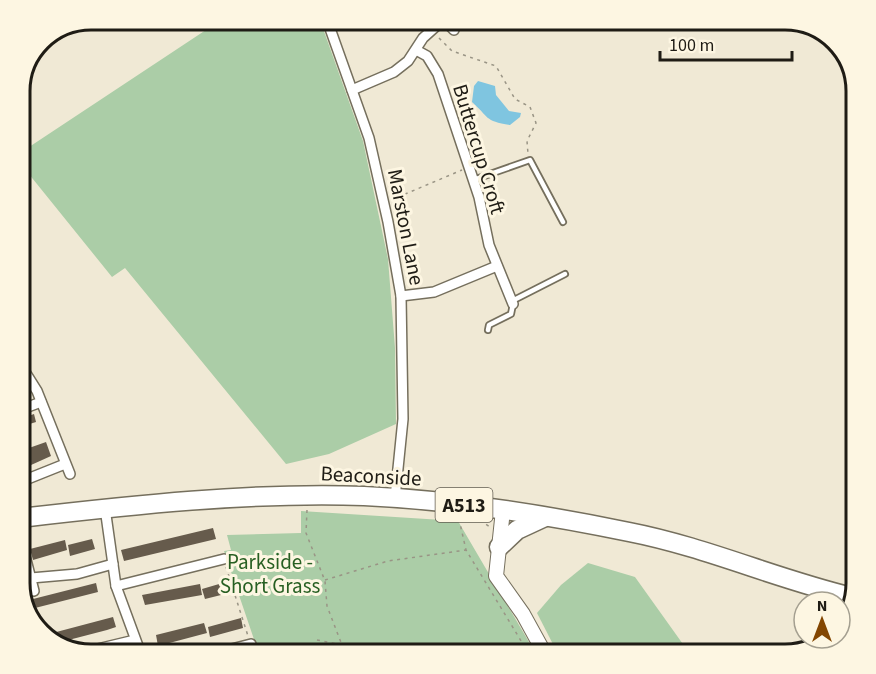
<svg xmlns="http://www.w3.org/2000/svg" width="876" height="674" font-family="'Source Sans 3',sans-serif">
<rect width="100%" height="100%" fill="#f0e9d5"/>
<g fill="#abcda7">
<polygon points="221,20 320,20 363,141 388,259 395,348 396,424 329,454 286,464 125,268 112,277 20,163 20,153"/>
<polygon points="301,511 458,521 536,654 259,654 224,551 231,550 227,535 301,533"/>
<polygon points="588,563 635,577 690,654 558,654 537,613 561,585"/>
</g>
<path fill="#7fc5e0" d="M 478,81 L 495,86 L 496,95 L 509,111 L 521,113 L 520,117 L 510,125 C 484,121 489,117 472,102 L 474,86 Z"/>
<g fill="#665b4c">
<polygon points="34,414 36,422 20,427 20,419"/>
<polygon points="46,442 51,456 20,470 20,456 30,452 29,448"/>
<polygon points="213,528 216,539 124,561 121,550"/>
<polygon points="92,539 95,549 70,556 68,545"/>
<polygon points="65,540 67,550 33,560 30,549"/>
<polygon points="226,582 229,593 205,599 202,589"/>
<polygon points="96,583 98,592 35,608 33,599"/>
<polygon points="200,584 202,595 145,605 142,595"/>
<polygon points="113,617 116,627 107,630 57,643 47,639 45,635"/>
<polygon points="241,618 243,628 210,637 208,627"/>
<polygon points="204,623 207,633 158,646 156,635"/>
</g>
<g fill="none" stroke-linecap="round" stroke-linejoin="round">
<defs>
<g id="lane">
<polyline points="473,180 530,160 563,222"/>
<polyline points="512,301 565,274"/>
<polyline points="488,330 489,325 511,314 513,304"/>
</g>
<g id="street">
<polyline points="142,20 142,22"/>
<polyline points="327,20 369,138 388,222 401,296 403,419 395,498"/>
<polyline points="444,20 454,30"/>
<polyline points="416,50 427,56 438,74 479,197 489,245 513,304"/>
<polyline points="352,90 394,72 408,61 423,38 443,20"/>
<polyline points="401,296 434,292 497,266"/>
<polyline points="20,364 37,391 70,474"/>
<polyline points="20,410 41,402"/>
<polyline points="25,480 65,464"/>
<polyline points="105,508 116,586 141,654"/>
<polyline points="21,540 34,591"/>
<polyline points="31,578 77,574 113,564"/>
<polyline points="116,586 224,559"/>
<polyline points="85,652 135,640"/>
<polyline points="212,654 251,644"/>
</g>
<polyline id="secondary" points="503,510 496,576 523,614 545,654"/>
<g id="highway">
<path d="M 20,518 C 132,505 251,492 364,496 C 453,500 542,514 629,532 C 706,547 776,579 852,597"/>
<polyline points="499,547 517,530 545,517"/>
</g>
</defs>
<use href="#lane" stroke="#756f5d" stroke-width="8"/>
<use href="#street" stroke="#756f5d" stroke-width="12"/>
<use href="#secondary" stroke="#756f5d" stroke-width="16"/>
<use href="#highway" stroke="#756f5d" stroke-width="21"/>
<g stroke="#999485" stroke-width="1.5" stroke-dasharray="3 4.5" stroke-linecap="butt">
<polyline points="439,38 452,51 496,66 515,99 530,107 536,123 527,141 528,154"/>
<polyline points="391,200 462,170"/>
<polyline points="307,510 306,533 325,581 327,606 342,645 340,654"/>
<polyline points="459,519 466,550 529,654"/>
<polyline points="480,520 490,527"/>
<polyline points="226,567 248,636"/>
<polyline points="325,580 388,561 466,550"/>
<polyline points="317,640 342,645 357,654"/>
</g>
<use href="#lane" stroke="#fff" stroke-width="4.5"/>
<use href="#street" stroke="#fff" stroke-width="9"/>
<use href="#secondary" stroke="#fff" stroke-width="14"/>
<use href="#highway" stroke="#fff" stroke-width="18"/>
</g>
<g text-anchor="middle" stroke-width="6" stroke-linejoin="round" paint-order="stroke">
<rect fill="#fdf6e2" stroke="#625d52" stroke-width="1.5" x="435.5" y="488" width="57" height="34" rx="4.5"/>
<g font-size="20" font-weight="bold" fill="#1f1c15">
<text x="464" y="512">A513</text>
</g>
<g font-size="21" fill="#1f1c15" stroke="#fdf6e2">
<text transform="translate(479 149) rotate(73)" y="7">Buttercup Croft</text>
<text transform="translate(406 227) rotate(79)" y="7">Marston Lane</text>
<text transform="translate(371 476) rotate(3)" y="7">Beaconside</text>
</g>
<g font-size="21" fill="#275f22" stroke="#fdf6e2">
<text x="270" y="569">Parkside -<tspan x="270" dy="24">Short Grass</tspan></text>
</g>
</g>
<path d="M0 0H876V674H0ZM91 30H785A61 61 0 0 1 846 91V583A61 61 0 0 1 785 644H91A61 61 0 0 1 30 583V91A61 61 0 0 1 91 30Z" fill="#fdf6e2" fill-rule="evenodd"/>
<path fill="none" stroke="#1f1c15" stroke-width="3" d="M91 30H785A61 61 0 0 1 846 91V583A61 61 0 0 1 785 644H91A61 61 0 0 1 30 583V91A61 61 0 0 1 91 30Z"/>
<g transform="translate(822 620)"><circle r="28" fill="#fdf6e2" stroke="#a49f90" stroke-width="1.5"/>
<path d="M0-4.5L10 22L0 15L-10 22Z" fill="#834601"/>
<text y="-9" font-size="16" font-weight="bold" text-anchor="middle" fill="#1f1c15">N</text>
</g>
<path d="M660 51v9h132v-9" fill="none" stroke="#1f1c15" stroke-width="3"/>
<text x="669" y="51" font-size="18" fill="#1f1c15" stroke="#fdf6e2" stroke-width="4.5" paint-order="stroke">100 m</text>
</svg>
